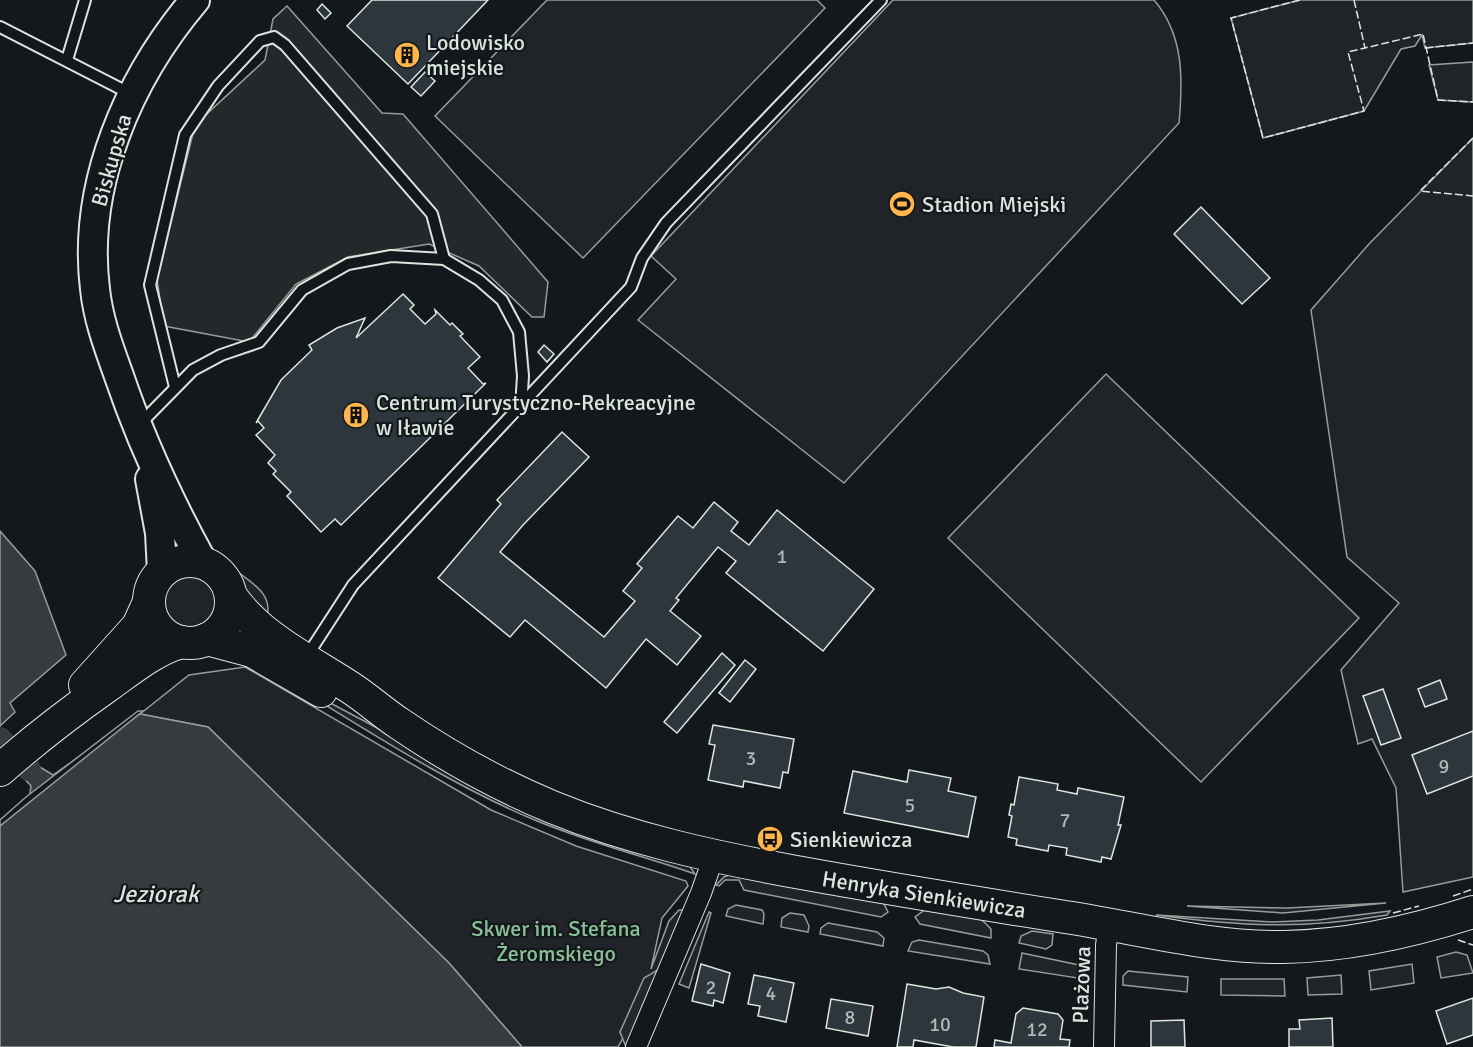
<svg xmlns="http://www.w3.org/2000/svg" width="1473" height="1047" font-family="Signika,sans-serif">
<rect width="100%" height="100%" fill="#14181c"/>
<g fill="#202428" stroke="#939e99" stroke-width="1.5">
<polygon points="547,0 817,0 825,8 583,258 435,116"/>
<path d="M 893,0 L 1154,0 C 1184,35 1183,79 1179,123 L 844,483 L 638,320 L 676,279 L 651,256 Z"/>
<polygon points="1300,0 1473,0 1473,43 1425,48 1422,35 1415,46 1401,49 1364,111 1263,138 1231,18"/>
<polygon points="1473,62 1473,102 1438,100 1429,65"/>
<polygon points="1473,138 1473,877 1403,892 1396,788 1372,739 1358,744 1341,670 1399,603 1347,557 1311,310 1369,244"/>
<polygon points="1106,374 1359,618 1201,782 948,538"/>
<path d="M 233,568 C 249,582 273,592 267,616 L 244,591 Z"/>
<circle cx="190" cy="602" r="28"/>
<polygon points="245,667 491,810 576,846 686,881 688,886 662,918 651,969 669,921 679,910 685,910 661,968 620,1032 623,1038 618,1047 522,1047 449,963 208,727 140,714 189,675"/>
<path d="M 304,689 L 398,739 L 689,865 L 695,874 C 640,855 583,841 530,818 C 450,784 375,735 301,690 Z"/>
<polygon points="732,874 883,902 888,912 881,917 744,890 739,880 725,880 719,886 716,885 724,877"/>
<polygon points="1386,903 1283,913 1187,906 1287,908"/>
<polygon points="736,905 762,910 764,914 763,924 726,916 728,909"/>
<polygon points="926,909 982,920 991,929 991,938 920,924 915,917"/>
<path d="M 1390,911 L 1387,915 C 1300,930 1239,926 1156,915 L 1273,922 L 1318,920 Z"/>
<polygon points="709,912 711,913 689,988 679,984"/>
<polygon points="790,913 804,915 809,926 808,932 781,927 782,918"/>
<polygon points="828,923 877,932 884,938 883,946 820,934 821,928"/>
<polygon points="1032,931 1053,934 1052,945 1046,949 1019,943 1021,936"/>
<polygon points="919,940 983,951 988,955 990,964 908,951 912,942"/>
<polygon points="1456,952 1467,955 1473,973 1441,978 1437,957"/>
<polygon points="1022,953 1079,965 1084,971 1084,979 1019,969"/>
<polygon points="1412,964 1414,983 1371,990 1369,971"/>
<polygon points="1128,971 1188,977 1187,992 1123,985 1123,976"/>
<polygon points="1341,975 1342,994 1308,995 1307,978"/>
<polygon points="1221,979 1284,979 1285,996 1221,995"/>
</g>
<g fill="#24282b" stroke="#939e99" stroke-width="1.5">
<polygon points="287,6 382,113 403,114 548,282 544,317 532,317 479,266 429,244 348,257 296,284 249,342 164,326 157,279 195,125 265,60 273,19"/>
<polygon points="661,968 627,1047 626,1047 620,1032 644,978"/>
</g>
<g fill="#363b3e" stroke="#939e99" stroke-width="1.5">
<polygon points="0,531 35,571 66,655 10,703 15,712 0,726"/>
<polygon points="140,714 208,727 449,963 522,1047 0,1047 0,824 29,800 31,786 22,776 35,764 53,775"/>
</g>
<polygon fill="#14181c" stroke="#939e99" stroke-width="1.5" points="138,711 143,711 0,826 0,820 26,797"/>
<g fill="none" stroke-linecap="round" stroke-linejoin="round">
<polyline stroke="#363b3e" stroke-width="24" points="0,739 29,769"/>
</g>
<g fill="#2c363c" stroke="#d8e6dc" stroke-width="1.5">
<polygon points="372,0 488,0 408,84 347,26"/>
<polygon points="322,4 331,13 325,19 317,10"/>
<polygon points="425,72 435,81 421,96 411,87"/>
<polygon points="1201,207 1270,278 1242,304 1174,234"/>
<polygon points="403,294 414,305 410,309 425,324 436,314 435,310 450,325 452,323 463,334 460,336 480,357 468,368 483,384 486,383 341,525 335,519 321,532 287,496 291,492 273,474 276,471 268,463 275,455 256,435 264,428 258,421 256,423 281,380 312,350 309,345 337,328 365,318 356,338"/>
<polygon points="544,345 554,354 547,362 538,352"/>
<polygon points="562,432 589,457 523,525 500,552 604,637 635,601 623,591 642,568 637,564 678,516 693,528 714,502 738,522 731,531 749,545 777,510 874,589 823,651 726,573 736,561 718,547 676,598 679,600 670,611 701,636 677,665 646,639 606,688 525,620 510,637 438,578 501,504 497,500"/>
<polygon points="722,653 735,665 677,733 664,722"/>
<polygon points="745,660 756,669 730,702 719,693"/>
<polygon points="1440,680 1447,699 1425,707 1418,689"/>
<polygon points="1383,689 1401,738 1381,745 1363,696"/>
<polygon points="713,725 794,739 788,773 783,772 780,788 744,781 743,787 708,780 715,745 709,744"/>
<polygon points="1473,731 1473,776 1427,794 1412,755"/>
<polygon points="909,770 951,778 948,791 976,797 968,837 844,813 853,771 907,782"/>
<polygon points="1019,777 1058,784 1057,790 1077,794 1078,788 1124,797 1118,825 1121,825 1111,859 1102,857 1101,862 1066,855 1067,848 1049,845 1048,851 1016,845 1017,839 1008,837 1012,816 1009,815 1011,804 1014,805"/>
<polygon points="701,964 730,973 723,1003 714,1000 713,1006 692,1001"/>
<polygon points="754,975 794,983 786,1022 758,1016 760,1006 748,1004"/>
<polygon points="907,984 936,989 949,987 963,993 984,997 976,1047 953,1047 914,1040 913,1047 897,1047"/>
<polygon points="1473,998 1473,1035 1447,1044 1436,1011"/>
<polygon points="831,999 873,1006 868,1036 826,1028"/>
<polygon points="1023,1008 1058,1014 1063,1020 1060,1039 1070,1040 1069,1047 994,1047 995,1040 1011,1043 1016,1014"/>
<polygon points="1332,1018 1333,1047 1289,1047 1289,1029 1300,1029 1299,1020"/>
<polygon points="1184,1020 1185,1047 1151,1047 1151,1021"/>
</g>
<g fill="none" stroke-linecap="round" stroke-linejoin="round">
<defs>
<g id="lane">
<polyline points="0,27 131,94"/>
<polyline points="67,60 85,0"/>
<polyline points="175,387 150,285 185,135 218,86 260,41 274,37 285,45 432,214 444,259"/>
<polyline points="139,425 193,370 221,355 259,342 302,290 348,264 391,256 444,259 479,280 502,300 519,332 523,376 521,407"/>
<polyline points="307,656 353,585 631,287 642,258 666,223 881,0"/>
</g>
<g id="street">
<polyline points="636,1047 701,893 714,856"/>
<polyline points="1104,1047 1106,945 1109,925"/>
</g>
<g id="secondary">
<path d="M 195,0 C 129,78 82,184 95,289 C 98,319 109,348 119,376 C 141,441 170,503 203,563"/>
<polyline points="150,479 160,533 162,572"/>
</g>
<g id="primary">
<circle cx="190" cy="602" r="41"/>
<path d="M 231,596 C 259,637 310,661 351,688 C 368,699 383,713 400,724 C 447,756 499,785 552,807 C 630,839 713,857 796,872 C 884,888 971,902 1059,916 C 1134,927 1207,948 1284,947 C 1349,946 1411,932 1473,912"/>
<polyline points="207,639 252,651 321,691"/>
<polyline points="85,685 138,626 148,604"/>
<path d="M 0,770 C 34,740 69,713 106,687 C 130,670 152,651 181,642"/>
</g>
</defs>
<use href="#lane" stroke="#d8e6dc" stroke-width="14"/>
<use href="#street" stroke="#d8e6dc" stroke-width="22"/>
<use href="#secondary" stroke="#d8e6dc" stroke-width="32"/>
<use href="#primary" stroke="#d8e6dc" stroke-width="34"/>
<use href="#lane" stroke="#14181c" stroke-width="10"/>
<use href="#street" stroke="#14181c" stroke-width="20"/>
<use href="#secondary" stroke="#14181c" stroke-width="28"/>
<use href="#primary" stroke="#14181c" stroke-width="32"/>
<g stroke="#d8e6dc" stroke-width="1.5" stroke-dasharray="8 3" stroke-linecap="butt">
<polyline points="1300,0 1231,18 1263,138 1364,111 1348,52 1365,48"/>
<polyline points="1354,0 1365,48 1423,34 1438,100 1473,102"/>
<polyline points="1425,48 1473,43"/>
<polyline points="1473,138 1420,191 1473,196"/>
<polyline points="1453,896 1473,889"/>
<polyline points="1393,913 1419,906"/>
<polyline points="1458,940 1473,945"/>
</g>
</g>
<defs>
<symbol id="building-disc" viewBox="-11 -11 22 22"><circle r="9.5" fill="#ffb74d" stroke="#14181c"/><path d="M-4-6H4V6H1V3H-1V6H-4ZM-2.5-4.3h1.7v1.8h-1.7ZM.8-4.3h1.7v1.8H.8ZM-2.5-1h1.7V.8h-1.7ZM.8-1h1.7V.8H.8Z" fill="#111"/></symbol>
<symbol id="stadium-disc" viewBox="-11 -11 22 22"><circle r="9.5" fill="#ffb74d" stroke="#14181c"/><path d="M0-5a6.5 5 0 1 0 0 10a6.5 5 0 1 0 0-10ZM-3.5-1.8h7v3.6h-7Z" fill="#111"/></symbol>
<symbol id="bus-disc" viewBox="-11 -11 22 22"><circle r="9.5" fill="#ffb74d" stroke="#14181c"/><path d="M-5-6H5V4H4V6H2V4H-2V6H-4V4H-5ZM-3.5-4V0h7V-4ZM-3.5 1.2v1.5H-2V1.2ZM2 1.2v1.5H3.5V1.2Z" fill="#111"/></symbol>
</defs>
<g fill-rule="evenodd">
<use href="#building-disc" x="392" y="40" width="30" height="30"/>
<use href="#stadium-disc" x="887" y="189" width="30" height="30"/>
<use href="#building-disc" x="341" y="400" width="30" height="30"/>
<use href="#bus-disc" x="755" y="824" width="30" height="30"/>
</g>
<g text-anchor="middle" stroke-width="4.5" stroke-linejoin="round" paint-order="stroke">
<g font-size="20" fill="#adbab4">
<text x="782" y="563">1</text>
<text x="751" y="765">3</text>
<text x="1444" y="773">9</text>
<text x="910" y="812">5</text>
<text x="1065" y="827">7</text>
<text x="711" y="994">2</text>
<text x="771" y="1000">4</text>
<text x="850" y="1024">8</text>
<text x="940" y="1031">10</text>
<text x="1037" y="1036">12</text>
</g>
<g font-size="22" fill="#d8e6dc" stroke="#14181c" text-anchor="start">
<text x="426" y="50">Lodowisko<tspan x="426" dy="25">miejskie</tspan></text>
<text x="922" y="212">Stadion Miejski</text>
<text x="376" y="410">Centrum Turystyczno-Rekreacyjne<tspan x="376" dy="25">w Iławie</tspan></text>
<text x="790" y="847">Sienkiewicza</text>
</g>
<g font-size="22" fill="#d8e6dc" stroke="#14181c">
<text transform="translate(111 160) rotate(-74)" y="8">Biskupska</text>
<text transform="translate(924 894) rotate(9)" y="8">Henryka Sienkiewicza</text>
<text transform="translate(1081 985) rotate(-88)" y="8">Plażowa</text>
</g>
<g font-size="22" fill="#8ac095" stroke="#14181c">
<text x="556" y="936">Skwer im. Stefana<tspan x="556" dy="25">Żeromskiego</tspan></text>
</g>
<g font-size="24" font-style="italic" fill="#d8e6dc" stroke="#14181c">
<text x="156" y="902">Jeziorak</text>
</g>
</g>
</svg>
